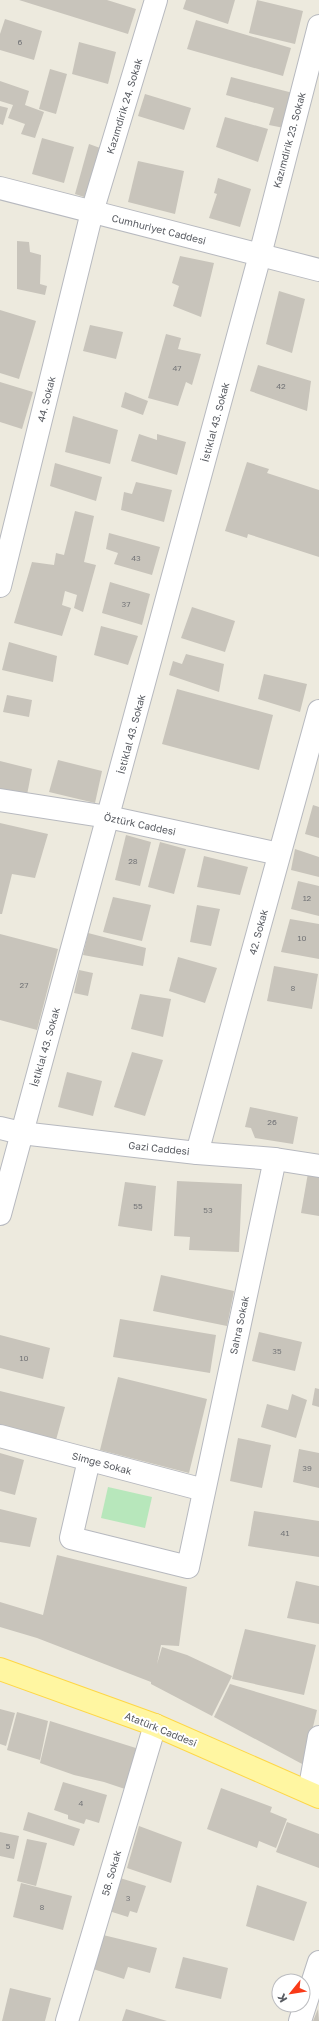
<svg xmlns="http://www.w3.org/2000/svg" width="319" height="2021" font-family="'Golos Text',sans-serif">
<rect width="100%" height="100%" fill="#edeade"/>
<polygon fill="#b7e7bb" points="108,1487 152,1497 145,1528 101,1518"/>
<g fill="#c8c4bb">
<polygon points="19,0 107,0 136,9 128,34"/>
<polygon points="186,0 235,0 228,24 183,9"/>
<polygon points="257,0 303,11 295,44 249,33"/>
<polygon points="5,19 42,31 34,60 0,50 0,34"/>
<polygon points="196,20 291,48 283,76 187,49"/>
<polygon points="79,42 116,52 108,84 72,74"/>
<polygon points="50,69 67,74 56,114 39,109"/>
<polygon points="231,77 293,93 284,128 269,125 274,108 226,95"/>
<polygon points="0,81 29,91 25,105 44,112 35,138 21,134 25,124 8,118 13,105 0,101"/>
<polygon points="145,94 191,108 184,130 138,116"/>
<polygon points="0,106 8,108 3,125 0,124"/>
<polygon points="225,117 268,129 258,162 216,147"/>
<polygon points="42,138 74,147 64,183 32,174"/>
<polygon points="89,144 103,149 90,199 75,194"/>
<polygon points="138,161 184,171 175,214 128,202"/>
<polygon points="218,178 251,189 240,227 209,218 217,194 214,193"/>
<polygon points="17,241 29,242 30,252 41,255 40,284 47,286 45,295 17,289"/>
<polygon points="180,256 214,263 201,317 173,306 179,286 172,283"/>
<polygon points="279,291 305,299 292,353 266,344"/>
<polygon points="0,310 36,321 19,379 0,373"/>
<polygon points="90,325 123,332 116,359 83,351"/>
<polygon points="166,334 181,338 178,349 201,354 192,385 186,382 178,406 148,398"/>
<polygon points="258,365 311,381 307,411 250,391"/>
<polygon points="0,382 33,392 22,429 0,422"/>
<polygon points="125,392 148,401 143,415 121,407"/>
<polygon points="73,416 118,430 110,464 65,452"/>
<polygon points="139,434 157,440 157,434 186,442 177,475 131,461"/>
<polygon points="247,462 269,469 267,473 319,490 319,557 248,534 247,538 225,531"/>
<polygon points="55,463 102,477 96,501 50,486"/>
<polygon points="136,482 172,490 164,522 121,510 124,492 132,494"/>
<polygon points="75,511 94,516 84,562 96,565 83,612 74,608 77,595 65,591 62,605 71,608 62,636 14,623 32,562 54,565 56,553 64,555"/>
<polygon points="109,533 160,547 152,575 114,564 118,553 106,549"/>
<polygon points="110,582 150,594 142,625 102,613"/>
<polygon points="192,607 235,621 225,652 181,638"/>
<polygon points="101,626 138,636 128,665 94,655"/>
<polygon points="9,642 57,656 53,682 2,670"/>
<polygon points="186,654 224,664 219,692 169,675 173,661 182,664"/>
<polygon points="264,674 307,684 300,712 258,699"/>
<polygon points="177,689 273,715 259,770 162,744"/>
<polygon points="7,695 32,700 29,717 3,712"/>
<polygon points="58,760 102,771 95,803 49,792"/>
<polygon points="0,761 32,769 27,795 0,789"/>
<polygon points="313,805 319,807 319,838 305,834"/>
<polygon points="0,823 48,834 35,878 12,874 2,914 0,914"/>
<polygon points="126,835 151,842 140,886 115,880"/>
<polygon points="160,842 186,849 174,894 148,887"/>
<polygon points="295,849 319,857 319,877 291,870"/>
<polygon points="204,856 248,867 240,895 197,887"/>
<polygon points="298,881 319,886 319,916 291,909"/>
<polygon points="113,897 151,905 142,941 103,932"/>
<polygon points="197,905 220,909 211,946 190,942"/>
<polygon points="290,919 319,924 319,959 281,952"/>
<polygon points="88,933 146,948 143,966 83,955"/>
<polygon points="0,934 58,949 37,1030 0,1020"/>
<polygon points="178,957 217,968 205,1003 169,991"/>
<polygon points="274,966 318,974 312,1009 267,1001"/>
<polygon points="79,970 93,973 88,996 74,993"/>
<polygon points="140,994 171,999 163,1037 131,1029"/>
<polygon points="132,1052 163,1060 145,1116 114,1107"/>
<polygon points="67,1072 102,1081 93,1116 58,1107"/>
<polygon points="250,1107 298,1117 293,1144 255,1138 251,1128 245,1127"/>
<polygon points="308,1173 319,1175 319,1216 301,1213"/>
<polygon points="177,1181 242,1184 239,1252 189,1250 190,1237 174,1236"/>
<polygon points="125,1182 156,1186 152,1231 118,1226"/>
<polygon points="161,1275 234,1291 227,1326 153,1311"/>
<polygon points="120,1319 216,1335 210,1373 113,1357"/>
<polygon points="259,1332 302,1342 295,1371 252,1361"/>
<polygon points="0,1335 50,1348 43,1379 0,1368"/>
<polygon points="118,1377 207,1399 189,1473 100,1450"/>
<polygon points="315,1388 319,1389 319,1407 312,1405"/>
<polygon points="0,1391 65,1407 56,1440 0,1425"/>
<polygon points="292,1394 307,1400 296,1438 261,1427 267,1404 288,1410"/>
<polygon points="238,1438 271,1445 262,1488 230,1481"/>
<polygon points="299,1449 319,1453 319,1488 293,1482"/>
<polygon points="0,1453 24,1460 15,1495 0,1491"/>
<polygon points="0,1509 37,1518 30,1547 0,1542"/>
<polygon points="254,1511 319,1521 319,1557 248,1546"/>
<polygon points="57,1555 187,1587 179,1646 161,1645 157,1664 162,1647 187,1655 232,1676 212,1716 151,1684 151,1682 37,1638 0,1627 0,1602 43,1615"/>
<polygon points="296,1581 319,1586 319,1624 287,1618"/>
<polygon points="245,1629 316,1645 304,1695 232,1679"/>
<polygon points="230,1684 317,1710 304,1765 214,1717"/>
<polygon points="0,1709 15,1713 6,1746 0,1744"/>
<polygon points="17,1712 48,1721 40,1760 7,1750"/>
<polygon points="50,1721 139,1749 128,1790 104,1782 74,1775 40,1763"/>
<polygon points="63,1782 107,1795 99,1823 86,1819 84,1824 68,1819 68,1815 54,1810"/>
<polygon points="221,1788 272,1807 264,1829 270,1812 287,1819 276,1848 259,1841 257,1848 207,1829"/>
<polygon points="28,1812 80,1829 74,1846 23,1830"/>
<polygon points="287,1822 319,1834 319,1868 276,1852"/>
<polygon points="139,1826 182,1842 171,1883 127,1868"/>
<polygon points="0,1832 19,1836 14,1859 0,1856"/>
<polygon points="27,1839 47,1843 36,1886 17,1881"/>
<polygon points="120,1878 146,1886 137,1913 130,1911 128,1917 109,1911"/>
<polygon points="21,1883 72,1896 63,1930 13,1917"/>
<polygon points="257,1885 307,1902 294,1941 246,1926"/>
<polygon points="103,1935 157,1948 150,1973 128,1967 124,1979 90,1968"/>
<polygon points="183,1957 228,1968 221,1999 175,1988"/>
<polygon points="10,1988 51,1998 45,2021 2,2021"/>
<polygon points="126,2009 167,2021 122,2021"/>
<polygon points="318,2009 319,2021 313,2021"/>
</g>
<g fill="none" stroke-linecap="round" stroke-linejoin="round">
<defs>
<g id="minor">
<polyline points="0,188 319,270"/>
<polyline points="0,586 92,212 156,0"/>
<polyline points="0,800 108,817 279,854"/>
<polyline points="0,1128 21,1133 197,1153 275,1159 319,1166"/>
<polyline points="197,1153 319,711"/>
<polyline points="0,1214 260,255 319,26"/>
<polyline points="0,1436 204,1490"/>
<polyline points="89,1460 71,1538 188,1567 275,1159"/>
<polyline points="309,1792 319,1737"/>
<polyline points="67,2021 155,1725"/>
<polyline points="300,2021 319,1962"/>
</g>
<polyline id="major" points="0,1669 155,1725 319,1797"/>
</defs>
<use href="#minor" stroke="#b7b9bf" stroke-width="24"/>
<use href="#major" stroke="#fed746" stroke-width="24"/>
<use href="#minor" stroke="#fff" stroke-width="22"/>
<use href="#major" stroke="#fff6a1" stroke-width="22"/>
</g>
<g text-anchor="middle" stroke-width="4" stroke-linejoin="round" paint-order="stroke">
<g font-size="8" fill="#747578">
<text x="20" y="45">6</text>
<text x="177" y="371">47</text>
<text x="281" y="389">42</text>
<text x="136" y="561">43</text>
<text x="126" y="607">37</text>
<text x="133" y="864">28</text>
<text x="307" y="901">12</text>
<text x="302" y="941">10</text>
<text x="24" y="988">27</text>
<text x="293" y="991">8</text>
<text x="272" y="1125">26</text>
<text x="138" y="1209">55</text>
<text x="208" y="1213">53</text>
<text x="277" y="1354">35</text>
<text x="24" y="1361">10</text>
<text x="307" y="1471">39</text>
<text x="285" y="1536">41</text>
<text x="81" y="1806">4</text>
<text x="8" y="1849">5</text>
<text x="128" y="1901">3</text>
<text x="42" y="1910">8</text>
</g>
<g font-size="10" fill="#585b61" stroke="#fff">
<text transform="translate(124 106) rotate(-73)" y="4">Kazımdirik 24. Sokak</text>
<text transform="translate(289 140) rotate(-75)" y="4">Kazımdirik 23. Sokak</text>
<text transform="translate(159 229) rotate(14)" y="4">Cumhuriyet Caddesi</text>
<text transform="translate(46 399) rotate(-76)" y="4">44. Sokak</text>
<text transform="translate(215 422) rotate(-75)" y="4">İstiklal 43. Sokak</text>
<text transform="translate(131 734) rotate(-75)" y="4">İstiklal 43. Sokak</text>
<text transform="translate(140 824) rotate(12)" y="4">Öztürk Caddesi</text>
<text transform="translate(258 932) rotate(-75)" y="4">42. Sokak</text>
<text transform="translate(45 1047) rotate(-74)" y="4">İstiklal 43. Sokak</text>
<text transform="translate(159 1148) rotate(6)" y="4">Gazi Caddesi</text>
<text transform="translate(239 1325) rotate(-78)" y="4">Sahra Sokak</text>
<text transform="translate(102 1463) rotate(15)" y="4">Simge Sokak</text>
<text transform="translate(161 1729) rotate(22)" y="4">Atatürk Caddesi</text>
<text transform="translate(111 1873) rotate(-74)" y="4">58. Sokak</text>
</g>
</g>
<g transform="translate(291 1993) rotate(240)"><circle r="19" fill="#ffffff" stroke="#bcbdc0"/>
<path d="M0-3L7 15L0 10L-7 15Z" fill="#f93a18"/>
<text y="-6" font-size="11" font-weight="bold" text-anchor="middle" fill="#585b61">K</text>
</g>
</svg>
